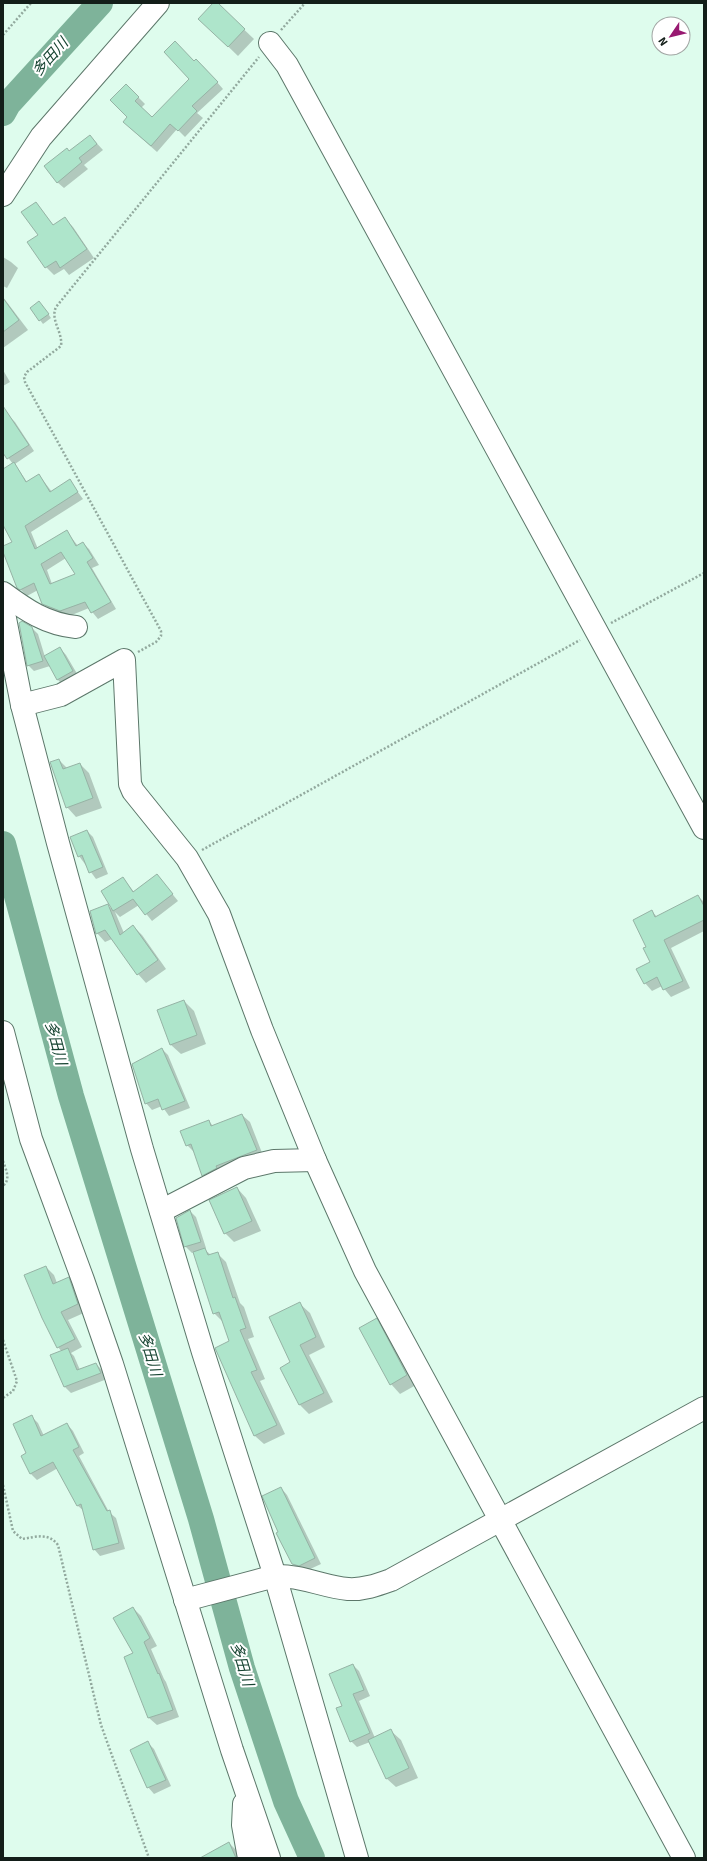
<svg xmlns="http://www.w3.org/2000/svg" width="707" height="1861" font-family="Signika,'Noto Sans JP',sans-serif">
<rect width="100%" height="100%" fill="#defced"/>
<g fill="#0003" fill-rule="evenodd">
<polygon points="214,3 216,3 254,39 238,56 209,28"/>
<polygon points="194,62 203,66 223,89 197,113 203,118 185,137 177,129 157,152 130,128 126,85 145,104 141,108 152,118 190,79"/>
<polygon points="90,136 103,150 84,165 88,169 64,188 57,182 69,152"/>
<polygon points="36,203 54,226 65,219 73,227 94,258 69,275 64,269 54,275 46,267 39,235"/>
<polygon points="3,257 11,262 18,268 7,288 3,286"/>
<polygon points="3,297 28,330 3,348"/>
<polygon points="42,305 51,318 43,324 31,308"/>
<polygon points="3,370 10,382 3,386"/>
<path d="M 9,416 L 15,422 L 34,451 L 15,464 L 27,482 L 39,475 L 52,492 L 69,480 L 83,499 L 31,532 L 38,549 L 67,532 L 78,546 L 83,543 L 89,549 L 99,565 L 92,568 L 116,609 L 98,619 L 89,608 L 67,617 L 50,610 L 43,603 L 38,590 L 27,596 L 18,587 L 3,550 L 3,547 L 13,543 L 3,523 L 3,470 L 13,464 L 3,451 L 3,420 ZM 66,558 L 76,574 L 52,584 L 47,570 Z"/>
<polygon points="32,628 38,634 45,657 60,648 66,655 79,677 64,686 58,680 50,666 34,671 28,665"/>
<polygon points="59,760 67,768 80,764 89,773 102,808 76,817 67,807"/>
<polygon points="87,831 93,837 108,874 96,879 79,856"/>
<polygon points="157,875 178,901 152,921 139,905 120,917 115,912 124,933 133,926 142,935 166,969 146,983 138,974 112,939 105,942 97,933 107,905 113,910 123,878 134,892"/>
<polygon points="698,896 704,902 704,931 671,948 690,988 671,997 662,986 652,991 645,983 651,963 648,947 652,911 657,917"/>
<polygon points="184,1001 194,1011 206,1044 181,1054 171,1045 158,1011"/>
<polygon points="162,1049 168,1055 190,1108 169,1116 162,1106 152,1110 146,1103"/>
<polygon points="242,1115 250,1122 264,1158 211,1183 203,1175 195,1153 187,1145 209,1121 213,1126"/>
<polygon points="237,1188 246,1198 261,1231 234,1242 225,1233"/>
<polygon points="190,1211 196,1217 206,1248 204,1249 211,1255 217,1253 226,1262 240,1303 244,1307 254,1337 248,1339 265,1379 260,1381 285,1434 264,1444 255,1436 230,1342 223,1322 214,1313 194,1252 192,1253 185,1246"/>
<polygon points="46,1267 54,1275 57,1283 68,1278 76,1286 86,1312 68,1320 82,1347 71,1353 74,1356 80,1370 96,1364 102,1370 107,1379 71,1393 65,1387 52,1356 62,1352 58,1347"/>
<polygon points="300,1304 310,1313 325,1347 309,1355 333,1402 309,1414 300,1405 281,1368 292,1363"/>
<polygon points="376,1320 386,1329 416,1385 400,1394 391,1384"/>
<polygon points="32,1417 38,1423 44,1436 67,1424 73,1431 84,1453 79,1456 109,1512 116,1518 125,1549 100,1556 94,1549 84,1511 78,1506 58,1468 37,1480 31,1474 22,1457 28,1454"/>
<polygon points="281,1488 287,1495 321,1564 306,1571 299,1570 293,1564 280,1532"/>
<polygon points="133,1608 141,1616 157,1646 151,1649 164,1679 166,1682 179,1717 157,1725 149,1718 125,1658 134,1654"/>
<polygon points="353,1665 359,1671 370,1696 359,1701 375,1738 391,1731 401,1740 418,1778 396,1787 386,1778 370,1742 357,1747 351,1741 343,1706"/>
<polygon points="148,1743 154,1749 171,1786 154,1794 148,1787"/>
<polygon points="229,1843 237,1851 240,1858 213,1858"/>
</g>
<g fill="none" stroke-linecap="round" stroke-linejoin="round">
<g stroke="#7eb39a" stroke-width="26">
<polyline points="3,113 8,104 100,3"/>
<polyline points="3,844 71,1096 201,1519 242,1668 286,1801 312,1858"/>
</g>
</g>
<g fill="#aee5cb" stroke="#96b3a5" fill-rule="evenodd">
<polygon points="213,3 218,3 245,29 228,47 198,19"/>
<polygon points="175,41 194,61 196,59 218,82 192,106 197,111 178,131 170,124 151,146 123,122 127,117 110,100 126,84 139,97 135,101 152,117 189,79 164,52"/>
<polygon points="90,135 97,144 79,158 82,162 57,183 44,166 67,148 69,151"/>
<polygon points="36,202 53,225 65,217 87,249 60,268 56,261 45,268 27,242 38,235 21,212"/>
<polygon points="3,298 19,320 3,332"/>
<polygon points="39,301 49,314 39,321 30,308"/>
<polygon points="3,406 29,445 7,459 3,453"/>
<path d="M 14,462 L 26,482 L 39,474 L 50,492 L 70,479 L 78,492 L 25,526 L 35,549 L 67,530 L 76,546 L 83,542 L 93,558 L 87,562 L 111,602 L 91,613 L 85,602 L 60,611 L 42,604 L 34,583 L 20,590 L 17,588 L 3,552 L 3,546 L 12,542 L 3,525 L 3,469 ZM 61,552 L 75,574 L 50,584 L 41,564 Z"/>
<polygon points="22,621 32,627 43,661 27,666 19,623"/>
<polygon points="60,647 73,671 57,680 44,656"/>
<polygon points="59,759 63,769 80,763 93,798 66,808 50,762"/>
<polygon points="87,830 103,867 89,873 82,855 78,857 70,837"/>
<polygon points="157,874 173,894 145,915 133,899 113,911 101,891 123,877 133,892"/>
<polygon points="698,895 704,906 704,920 664,940 683,981 663,990 657,977 644,984 636,969 650,962 643,948 646,947 633,920 652,910 655,917"/>
<polygon points="108,904 120,935 133,925 158,960 137,975 105,930 96,934 90,911"/>
<polygon points="184,1000 197,1035 170,1045 157,1010"/>
<polygon points="162,1048 185,1101 162,1110 158,1099 145,1104 132,1064"/>
<polygon points="242,1114 257,1150 216,1166 217,1168 202,1176 191,1144 186,1146 180,1131 209,1120 211,1126"/>
<polygon points="237,1187 252,1221 224,1234 209,1200"/>
<polygon points="190,1210 201,1242 184,1247 176,1218"/>
<polygon points="205,1248 208,1255 218,1252 233,1298 235,1297 246,1328 240,1330 257,1370 251,1372 277,1425 254,1436 215,1348 229,1341 219,1312 213,1314 193,1252"/>
<polygon points="46,1266 53,1284 69,1277 78,1304 61,1312 75,1339 57,1348 42,1318 24,1275"/>
<polygon points="300,1302 316,1337 300,1345 324,1393 299,1405 280,1368 290,1362 269,1317"/>
<polygon points="377,1318 407,1375 390,1385 359,1328"/>
<polygon points="68,1348 77,1370 96,1363 101,1373 64,1387 50,1355"/>
<polygon points="32,1415 41,1436 67,1423 79,1447 73,1450 107,1511 110,1510 119,1543 93,1550 81,1504 77,1506 53,1462 30,1474 21,1456 26,1453 13,1424"/>
<polygon points="281,1487 315,1558 299,1566 292,1564 276,1533 278,1532 262,1496"/>
<polygon points="133,1607 150,1638 144,1642 158,1674 159,1673 173,1710 148,1718 124,1657 133,1653 113,1618"/>
<polygon points="353,1664 364,1690 353,1694 370,1733 350,1742 336,1708 342,1706 329,1674"/>
<polygon points="391,1729 409,1768 386,1779 368,1740"/>
<polygon points="148,1741 166,1780 147,1788 130,1750"/>
<polygon points="229,1842 236,1858 200,1858"/>
</g>
<g fill="none" stroke-linecap="round" stroke-linejoin="round">
<defs>
<g id="minor">
<polyline points="270,43 287,65 704,828"/>
<polyline points="3,195 41,137 158,3"/>
<path d="M 3,593 C 26,610 46,624 76,627"/>
<polyline points="3,608 22,705 58,843 142,1149 203,1352 275,1576 357,1858"/>
<polyline points="22,705 61,695 124,660 130,784 133,791 187,858 219,914 262,1030 315,1160 365,1271 684,1858"/>
<polyline points="3,1032 31,1139 83,1280 112,1364 232,1750 269,1858"/>
<polyline points="161,1211 244,1168 274,1161 315,1160"/>
<path d="M 185,1600 L 275,1576 C 301,1575 324,1587 348,1589 C 363,1590 377,1585 391,1580 L 704,1408"/>
<polyline points="244,1804 243,1825 249,1858"/>
</g>
</defs>
<use href="#minor" stroke="#5c776a" stroke-width="24"/>
<g stroke="#92a99e" stroke-width="2.5" stroke-dasharray="2 2" stroke-linecap="butt">
<polyline points="281,30 305,3"/>
<polyline points="3,35 31,3"/>
<polyline points="611,623 704,573"/>
<path d="M 138,652 L 156,642 L 161,636 L 161,631 L 25,382 L 24,377 L 27,372 L 61,346 C 63,332 50,320 56,307 L 259,57"/>
<polyline points="202,850 580,640"/>
<path d="M 3,1161 C 6,1170 11,1179 3,1186"/>
<polyline points="3,1340 17,1381 13,1391 3,1398"/>
<path d="M 3,1485 L 13,1531 L 22,1539 C 36,1537 48,1532 58,1545 L 101,1725 L 149,1858"/>
</g>
<use href="#minor" stroke="#fff" stroke-width="22"/>
</g>
<g text-anchor="middle" stroke-width="4" stroke-linejoin="round" paint-order="stroke">
<g font-size="15" font-style="italic" fill="#174432" stroke="#fff">
<text transform="translate(50 57) rotate(-48)" y="5">多田川</text>
<text transform="translate(56 1043) rotate(75)" y="5">多田川</text>
<text transform="translate(150 1354) rotate(73)" y="5">多田川</text>
<text transform="translate(242 1664) rotate(73)" y="5">多田川</text>
</g>
</g>
<rect width="707" height="1861" fill="none" stroke="#131e19" stroke-width="8"/>
<g transform="translate(671 36) rotate(235)"><circle r="19" fill="#ffffff" stroke="#a1a5a3"/>
<path d="M0-3L7 15L0 10L-7 15Z" fill="#981971"/>
<text y="-6" font-size="11" font-weight="bold" text-anchor="middle" fill="#131e19">N</text>
</g>
</svg>
